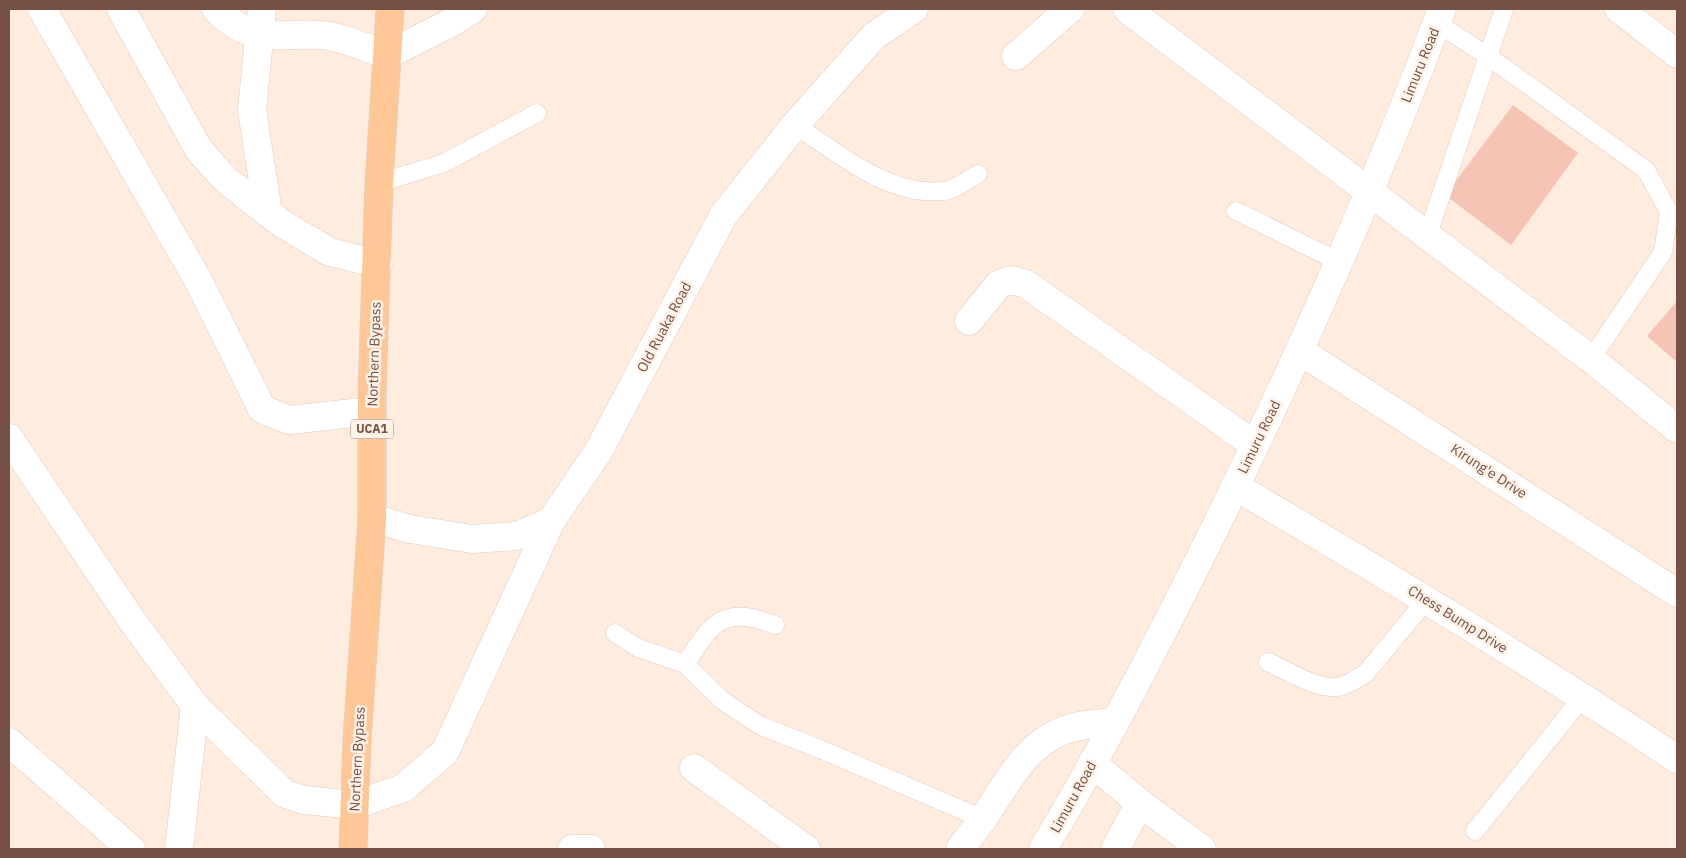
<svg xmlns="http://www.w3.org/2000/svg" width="1686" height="858" font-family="'IBM Plex Sans',sans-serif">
<rect width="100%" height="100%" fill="#feeddf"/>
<g fill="#f6c4b5">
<polygon points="1513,105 1578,153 1511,245 1445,195"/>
<polygon points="1677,301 1677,362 1647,336"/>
</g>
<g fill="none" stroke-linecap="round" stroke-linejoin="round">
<defs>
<g id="service">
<polyline points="1437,23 1489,57 1646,170 1669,212 1663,252 1591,359"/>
<path d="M 795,125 C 838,153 888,197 944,191 C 955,190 968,179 978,174"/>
<polyline points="379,183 444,163 537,113"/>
<polyline points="1236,211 1338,261"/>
<polyline points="1427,237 1504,9"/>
<path d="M 775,625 C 722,605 713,622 685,664 L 723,701 L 761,726 L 820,749 L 983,819"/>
<polyline points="615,633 638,648 685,664"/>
<path d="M 1268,662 C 1288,671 1315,689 1337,687 C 1348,685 1357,679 1366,673 L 1427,599"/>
<polyline points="1475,831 1583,697"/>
</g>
<g id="minor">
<polyline points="42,9 198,280 262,409 289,420 372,411"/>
<polyline points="121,9 199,150 225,179 281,223 330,252 378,264"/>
<path d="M 216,9 C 252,45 276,33 320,35 C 337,35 369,49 387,55 L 454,21 L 473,9"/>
<polyline points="262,9 252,110 268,213"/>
<polyline points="1127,9 1591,359 1677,429"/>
<polyline points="1619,9 1677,54"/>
<polyline points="1016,56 1070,9"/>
<polyline points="969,321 999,284 1011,280 1026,284 1255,445"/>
<polyline points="1300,351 1677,593"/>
<polyline points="9,438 131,619 195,706 285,794 304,800 355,805 403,788 445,752 551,521"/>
<path d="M 1235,486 C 1384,574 1533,663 1677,759"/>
<polyline points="372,518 410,529 472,539 517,536 551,521 598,452 723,216 795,125 874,36 914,9"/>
<polyline points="9,742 131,849"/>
<polyline points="1092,763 1140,803 1115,849"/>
<polyline points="694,768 806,849"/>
<polyline points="1140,803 1202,849"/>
<polyline points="179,849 195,706"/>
<polyline points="572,849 591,849"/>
<path d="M 960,849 C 967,839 976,829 983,819 C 1005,787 1023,747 1062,731 C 1078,724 1098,724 1115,722"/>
</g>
<path id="secondary" d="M 1043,849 C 1104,748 1158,642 1211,536 C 1296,364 1375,188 1442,9"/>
<polyline id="primary" points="353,849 357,740 372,518 372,392 379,183 390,9"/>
</defs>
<use href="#service" stroke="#e5cabe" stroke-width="19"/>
<use href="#minor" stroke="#e5cabe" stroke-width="29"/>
<use href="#secondary" stroke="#eac9ba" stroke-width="29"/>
<use href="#primary" stroke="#dbd1cf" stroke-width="29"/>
<use href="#service" stroke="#fff" stroke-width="18"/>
<use href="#minor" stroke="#fff" stroke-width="28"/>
<use href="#secondary" stroke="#fff" stroke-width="28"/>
<use href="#primary" stroke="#ffc795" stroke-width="28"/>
</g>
<g text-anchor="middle" stroke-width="5" stroke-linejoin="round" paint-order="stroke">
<rect fill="#fff2e7" stroke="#9f8076" stroke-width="1" x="351" y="419.5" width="42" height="19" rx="4"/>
<g font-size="12" font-weight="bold" fill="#764f45">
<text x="372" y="433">UCA1</text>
</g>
<g font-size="14" fill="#764f45" stroke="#fff2e7">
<text transform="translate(1420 65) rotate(-68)" y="5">Limuru Road</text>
<text transform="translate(664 327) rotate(-62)" y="5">Old Ruaka Road</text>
<text transform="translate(374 354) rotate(-88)" y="5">Northern Bypass</text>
<text transform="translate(1259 437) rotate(-64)" y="5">Limuru Road</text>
<text transform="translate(1489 471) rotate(33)" y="5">Kirung'e Drive</text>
<text transform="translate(1458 619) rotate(32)" y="5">Chess Bump Drive</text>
<text transform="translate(357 759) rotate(-87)" y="5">Northern Bypass</text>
<text transform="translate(1073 797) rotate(-61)" y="5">Limuru Road</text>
</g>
</g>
<rect width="1686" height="858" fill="none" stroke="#764f45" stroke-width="20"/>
</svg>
